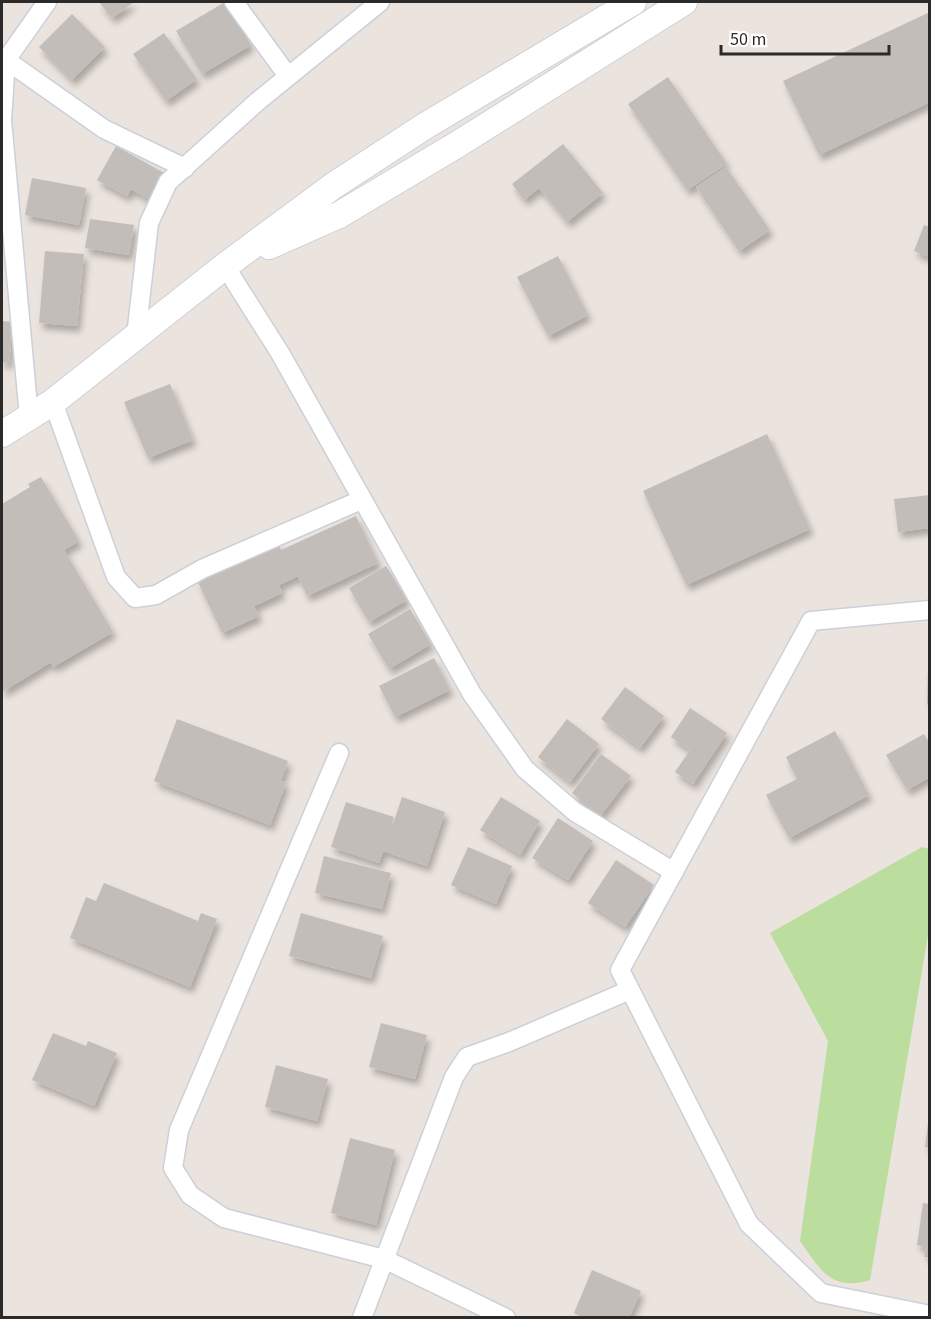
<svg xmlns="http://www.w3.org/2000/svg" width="931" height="1319" font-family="'Source Sans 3',sans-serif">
<defs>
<filter id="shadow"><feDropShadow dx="3.5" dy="6" stdDeviation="3" flood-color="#0004"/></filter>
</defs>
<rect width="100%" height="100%" fill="#ebe3dd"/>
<path fill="#bbdd9d" d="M 922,847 L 929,849 L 929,929 L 870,1280 C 831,1292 820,1269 800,1241 L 828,1041 L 770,933 Z"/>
<g fill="#c3bdb9" filter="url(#shadow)">
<polygon points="99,2 134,2 112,18"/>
<polygon points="225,2 251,45 202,74 176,31"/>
<polygon points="930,12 930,102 819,155 783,81"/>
<polygon points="72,14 105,47 72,80 39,47"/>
<polygon points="164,33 197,79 166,101 133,54"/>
<polygon points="668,77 727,164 687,190 628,104"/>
<polygon points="563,144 603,193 567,222 539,188 524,200 512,184"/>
<polygon points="116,146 164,173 149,199 131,189 127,196 97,180"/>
<polygon points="726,167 770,230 739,251 696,187"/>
<polygon points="32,178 86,188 79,225 25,215"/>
<polygon points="90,219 134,225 129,255 85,248"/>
<polygon points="924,225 930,227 930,257 914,251"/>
<polygon points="45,251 84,254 77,326 39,323"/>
<polygon points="558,256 588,315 548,336 517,277"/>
<polygon points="2,321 13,322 9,363 2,362"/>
<polygon points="170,384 193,440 148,458 124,402"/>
<polygon points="767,434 810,529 686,585 643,491"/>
<polygon points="41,477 79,541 64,550 113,632 53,667 51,662 2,692 2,504 30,487 28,484"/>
<polygon points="930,495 930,528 898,532 894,499"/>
<polygon points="356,516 378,563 307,596 298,576 279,585 282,593 254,606 259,616 222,633 197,580 278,543 281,550"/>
<polygon points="386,566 407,600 369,622 349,588"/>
<polygon points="410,609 431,644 389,669 368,634"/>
<polygon points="434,658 450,690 395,717 379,686"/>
<polygon points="928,667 930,667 930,704 927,704"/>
<polygon points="625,687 664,716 640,748 601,719"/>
<polygon points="690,708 727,733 693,784 675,772 690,750 671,737"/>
<polygon points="177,719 288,761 281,781 286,783 270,825 154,781"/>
<polygon points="567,719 599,744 570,782 538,757"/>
<polygon points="835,731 869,795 789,838 766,795 797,779 786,757"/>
<polygon points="924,734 930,744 930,777 907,790 886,755"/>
<polygon points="601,754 631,776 601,815 572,793"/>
<polygon points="402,797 445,812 427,866 383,851 379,863 331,847 346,802 394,817 389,836"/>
<polygon points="501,797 540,821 520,855 480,830"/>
<polygon points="558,818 593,841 568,880 532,858"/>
<polygon points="468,847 512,866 496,904 451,885"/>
<polygon points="324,856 391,873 382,909 315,893"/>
<polygon points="616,860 654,885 625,927 588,903"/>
<polygon points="104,883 198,921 201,913 217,919 190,987 70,938 86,897 96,901"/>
<polygon points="301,913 383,936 371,978 289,956"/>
<polygon points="381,1023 427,1035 415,1079 369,1067"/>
<polygon points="53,1033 86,1046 88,1041 117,1053 94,1106 32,1080"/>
<polygon points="276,1065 328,1079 317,1121 265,1107"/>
<polygon points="928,1123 930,1123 930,1148 925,1147"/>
<polygon points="350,1138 395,1150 376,1225 331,1213"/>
<polygon points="923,1203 930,1204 930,1257 924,1257 926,1247 917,1245"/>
<polygon points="592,1270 641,1291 629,1318 585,1318 574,1313"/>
</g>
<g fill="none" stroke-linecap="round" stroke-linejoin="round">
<defs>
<g id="street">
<polyline points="234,2 288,76"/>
<polyline points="2,61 6,60 104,129 185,168"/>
<polyline points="225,266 280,353 472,694 525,769 575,812 674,872"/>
<polyline points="136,336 149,223 168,182 258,101 380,2"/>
<polyline points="53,402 116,577 135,598 156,595 202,569 361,500"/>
<polyline points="29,417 2,120 6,60 47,2"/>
<polyline points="930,610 811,621 620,970 749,1224 821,1293 930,1315"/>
<polyline points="339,753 179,1130 173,1168 190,1195 224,1218 384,1259 506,1318"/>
<polyline points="362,1318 454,1077 467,1057 509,1042 630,990"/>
</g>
<g id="secondary">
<polyline points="269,246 339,215 458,144 684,2"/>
<polyline points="2,434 53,402 225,266 333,186 425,126 633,2"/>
</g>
</defs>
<use href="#street" stroke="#cbd0da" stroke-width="21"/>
<use href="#secondary" stroke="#cbd0da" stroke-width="28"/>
<use href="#street" stroke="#fff" stroke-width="18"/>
<use href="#secondary" stroke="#fff" stroke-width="26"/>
</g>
<rect width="931" height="1319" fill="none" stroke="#2a2a2a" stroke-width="6"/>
<path d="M721 45v9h168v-9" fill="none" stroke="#2a2a2a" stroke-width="3"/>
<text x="730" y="45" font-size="18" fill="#2a2a2a" stroke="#ffffff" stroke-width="4.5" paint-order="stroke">50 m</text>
</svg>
